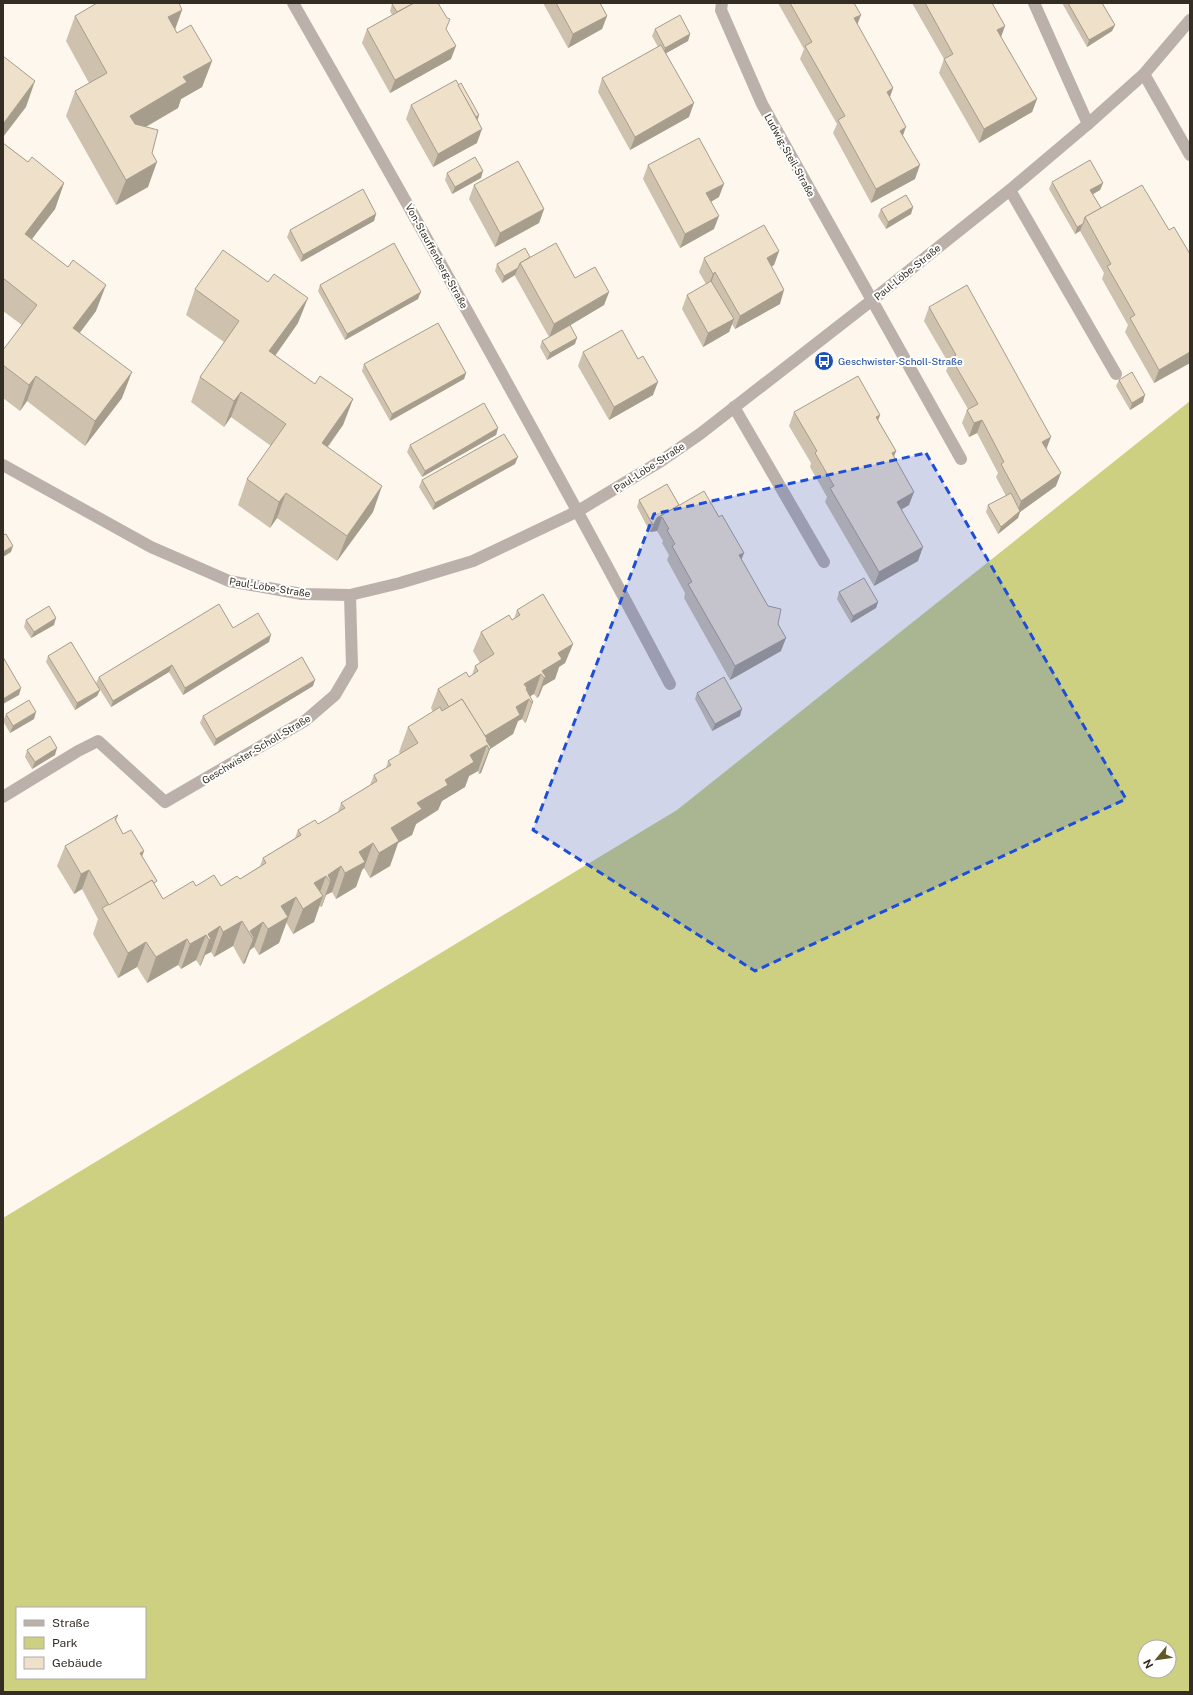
<svg xmlns="http://www.w3.org/2000/svg" width="1193" height="1695" font-family="'Public Sans',sans-serif">
<rect width="100%" height="100%" fill="#fdf7ee"/>
<path fill="#ccd080" fill-rule="evenodd" d="M 1190,401 L 1190,1692 L 3,1692 L 3,1218 L 677,810 ZM 17,1608 L 145,1608 L 145,1678 L 17,1678 ZM 1145,1647 L 1169,1647 L 1169,1671 L 1145,1671 Z"/>
<g fill="none" stroke-linecap="round" stroke-linejoin="round">
<g stroke="#bcb0aa" stroke-width="12">
<path d="M 293,3 C 422,228 549,455 670,684"/>
<polyline points="722,3 721,10 762,104 961,459"/>
<polyline points="1034,3 1088,124"/>
<polyline points="1144,74 1190,155"/>
<polyline points="1010,190 1116,374"/>
<polyline points="734,407 824,562"/>
<polyline points="3,465 151,547 229,581 302,594 350,595 400,583 473,561 578,511 661,461 700,434 871,301 1010,190 1088,124 1144,74 1190,20"/>
<polyline points="3,797 78,751 98,741 165,802 306,720 335,695 352,666 350,595"/>
</g>
</g>
<g fill="#cec1ad">
<polygon points="543,3 600,3 607,16 602,29 568,48"/>
<polygon points="778,3 854,3 857,24 893,88 890,97 903,136 915,179 871,203 833,133 837,124 800,59 804,49"/>
<polygon points="912,3 992,3 1001,37 1037,99 1032,112 979,143 939,73 944,59"/>
<polygon points="1062,3 1102,3 1115,25 1112,31 1087,47"/>
<polygon points="392,4 446,29 451,59 390,93 362,43 367,29 392,15 390,11"/>
<polygon points="182,10 175,29 177,33 212,61 202,87 181,99 178,108 146,127 152,153 148,187 116,205 66,116 75,91 89,83 66,41 75,16"/>
<polygon points="655,29 690,34 688,41 666,53 689,117 630,150 598,92 602,78 658,47 652,36"/>
<polygon points="411,105 477,120 477,143 433,167 406,119"/>
<polygon points="3,143 28,162 64,183 55,209 31,239 96,311 80,333 122,398 85,446 27,401 20,411 3,398 3,350 22,325 3,311"/>
<polygon points="648,165 719,197 711,202 714,229 680,248 643,179"/>
<polygon points="447,173 481,178 452,194 445,180"/>
<polygon points="1052,182 1103,183 1100,190 1093,194 1101,208 1169,230 1190,254 1190,363 1154,383 1125,332 1128,325 1102,279 1104,273 1080,231 1075,234 1049,189"/>
<polygon points="474,185 544,209 539,223 495,247 469,199"/>
<polygon points="913,207 911,214 886,229 878,216 881,209"/>
<polygon points="376,214 374,221 301,262 287,237 290,230"/>
<polygon points="779,251 774,265 771,266 780,304 735,329 732,324 729,332 703,347 682,309 687,295 706,284 699,272 704,258"/>
<polygon points="530,257 575,278 609,292 604,305 570,325 575,344 547,360 540,347 542,341 549,337 515,276 515,275 502,283 495,271 497,264"/>
<polygon points="320,285 418,299 345,340 318,291"/>
<polygon points="195,289 298,323 275,356 315,384 353,399 343,425 328,447 373,512 337,561 277,518 270,528 238,505 247,479 271,446 231,417 224,427 191,402 200,377 224,342 186,315"/>
<polygon points="929,307 1047,449 1056,486 1020,512 1018,518 998,534 986,512 988,505 1006,496 996,477 998,473 977,433 969,437 962,423 967,410 968,409 946,371 949,364 924,321"/>
<polygon points="583,352 653,395 609,420 578,366"/>
<polygon points="364,364 466,373 464,379 390,421 362,371"/>
<polygon points="1119,380 1143,402 1130,410 1116,386"/>
<polygon points="794,412 880,415 878,420 896,451 894,456 909,505 902,509 918,561 874,586 825,502 827,497 810,467 811,463 789,426"/>
<polygon points="498,428 496,435 422,477 407,452 410,445"/>
<polygon points="515,464 433,510 419,487 422,480"/>
<polygon points="639,500 679,505 741,559 778,624 781,651 730,680 684,598 685,593 667,560 669,555 662,543 663,541 657,531 650,532 637,507"/>
<polygon points="839,592 878,602 876,608 851,623 837,599"/>
<polygon points="517,610 573,644 565,663 559,667 555,679 543,686 539,696 537,698 534,694 530,696 533,702 526,722 525,723 522,719 518,721 513,734 490,749 481,773 479,774 478,771 469,776 465,787 442,801 438,810 416,824 412,835 398,843 390,866 370,878 364,868 362,870 356,887 336,899 332,892 326,895 322,906 321,907 319,906 314,922 293,934 286,922 279,943 259,955 254,947 250,950 245,963 243,964 233,946 214,957 211,952 205,955 201,965 200,966 196,960 181,969 178,965 147,983 137,967 118,978 93,934 98,919 82,889 74,894 57,866 65,846 118,815 116,821 123,834 142,856 155,885 163,899 196,886 221,886 240,879 260,866 263,858 295,838 298,830 318,824 338,812 341,803 370,785 374,775 386,768 388,761 400,754 399,752 408,727 433,712 431,708 438,689 469,677 472,675 475,666 480,663 473,651 481,632 512,620 514,619"/>
<polygon points="26,620 54,625 31,638 24,627"/>
<polygon points="233,628 269,642 183,695 169,672 111,707 96,683 99,677"/>
<polygon points="48,656 100,690 97,696 75,710 46,662"/>
<polygon points="313,686 214,746 200,723 203,716"/>
<polygon points="697,693 740,716 712,731 695,699"/>
<polygon points="6,714 34,719 10,733 3,721"/>
<polygon points="27,750 55,755 32,769 25,757"/>
</g>
<g fill="#a79d8d">
<polygon points="182,10 173,35 168,17"/>
<polygon points="861,15 856,28 854,18"/>
<polygon points="607,16 602,29 568,48 573,34"/>
<polygon points="1115,25 1112,31 1087,47 1089,40"/>
<polygon points="1005,26 1000,40 997,30"/>
<polygon points="690,34 688,41 663,55 665,48"/>
<polygon points="456,46 451,59 390,93 395,80"/>
<polygon points="212,61 202,87 181,99 178,108 121,141 130,116 183,77"/>
<polygon points="35,81 26,107 3,137 3,124"/>
<polygon points="893,88 888,102 887,92"/>
<polygon points="1037,99 1032,112 979,143 984,129"/>
<polygon points="694,103 689,117 630,150 635,137"/>
<polygon points="479,115 477,122 471,119"/>
<polygon points="906,127 901,141 900,131"/>
<polygon points="482,129 477,143 433,167 438,154"/>
<polygon points="157,162 148,187 116,205 126,180"/>
<polygon points="920,165 915,179 871,203 876,189"/>
<polygon points="483,171 481,178 452,194 455,187"/>
<polygon points="64,183 55,209 16,260 25,234"/>
<polygon points="1103,183 1100,190 1088,197 1090,190"/>
<polygon points="724,184 719,197 701,207 706,193"/>
<polygon points="913,207 911,214 886,229 888,222"/>
<polygon points="544,209 539,223 495,247 500,233"/>
<polygon points="376,214 374,221 301,262 303,255"/>
<polygon points="719,216 714,229 680,248 685,234"/>
<polygon points="1083,224 1080,231 1075,234 1077,227"/>
<polygon points="779,251 774,265 762,272 767,258"/>
<polygon points="518,268 515,275 502,283 504,276"/>
<polygon points="715,272 710,286 708,287 713,274"/>
<polygon points="106,285 96,311 64,353 73,328"/>
<polygon points="784,290 780,304 735,329 740,316"/>
<polygon points="421,292 418,299 345,340 347,334"/>
<polygon points="609,292 604,305 549,338 554,324"/>
<polygon points="308,298 298,323 260,377 269,351"/>
<polygon points="734,319 729,332 703,347 708,333"/>
<polygon points="577,338 575,344 547,360 550,353"/>
<polygon points="1190,352 1190,363 1154,383 1159,370"/>
<polygon points="132,372 122,398 85,446 95,421"/>
<polygon points="466,373 464,379 390,421 392,414"/>
<polygon points="36,376 27,401 20,411 29,385"/>
<polygon points="658,382 653,395 609,420 614,407"/>
<polygon points="241,392 231,417 224,427 234,401"/>
<polygon points="1145,395 1143,402 1130,410 1132,403"/>
<polygon points="353,399 343,425 312,468 322,443"/>
<polygon points="880,415 875,429 876,417"/>
<polygon points="982,420 977,433 969,437 974,423"/>
<polygon points="498,428 496,435 422,477 425,471"/>
<polygon points="1051,437 1046,450 1042,442"/>
<polygon points="896,451 891,464 892,453"/>
<polygon points="518,457 515,464 433,510 435,503"/>
<polygon points="1061,473 1056,486 1020,512 1018,518 998,534 1001,527 1017,514 1021,501"/>
<polygon points="382,486 373,512 337,561 347,536"/>
<polygon points="914,492 909,505 892,515 897,502"/>
<polygon points="286,493 277,518 270,528 279,502"/>
<polygon points="662,517 657,531 650,532 657,518"/>
<polygon points="13,546 11,552 3,557 3,552"/>
<polygon points="923,547 918,561 874,586 879,572"/>
<polygon points="744,553 739,566 739,555"/>
<polygon points="878,602 876,608 851,623 853,616"/>
<polygon points="56,618 54,625 31,638 34,632"/>
<polygon points="271,635 269,642 183,695 185,688"/>
<polygon points="786,638 781,651 730,680 735,666"/>
<polygon points="573,644 565,663 559,667 555,679 543,686 539,696 537,698 544,678 542,671 558,653"/>
<polygon points="172,665 169,672 111,707 113,701"/>
<polygon points="541,674 534,694 522,701 529,699 522,719 518,721 513,734 490,749 481,773 479,774 489,749 487,745 478,771 469,776 465,787 442,801 438,810 416,824 412,835 398,843 390,866 370,878 379,853 391,828 417,803 445,780 470,755 481,739 524,684"/>
<polygon points="315,680 313,686 214,746 216,739"/>
<polygon points="21,688 19,695 3,704 3,699"/>
<polygon points="100,690 97,696 75,710 77,703"/>
<polygon points="533,702 526,722 525,723 532,703"/>
<polygon points="742,709 740,716 712,731 715,724"/>
<polygon points="36,712 34,719 10,733 13,726"/>
<polygon points="57,748 55,755 32,769 35,762"/>
<polygon points="373,843 364,868 362,870 356,887 336,899 345,873 359,852"/>
<polygon points="144,851 137,871 140,853"/>
<polygon points="341,866 332,892 326,895 322,906 321,907 330,882 328,875"/>
<polygon points="89,870 82,889 74,894 81,874"/>
<polygon points="326,876 317,900 323,896 314,922 293,934 303,909 314,883"/>
<polygon points="296,897 279,943 259,955 268,929 281,906"/>
<polygon points="242,921 233,946 214,957 223,932"/>
<polygon points="263,922 254,947 250,950 245,963 243,964 253,939 250,931"/>
<polygon points="220,926 211,952 205,955 201,965 200,966 209,940 208,934"/>
<polygon points="206,935 196,960 181,969 190,944"/>
<polygon points="187,939 178,965 147,983 156,957"/>
<polygon points="146,942 137,967 118,978 128,953"/>
</g>
<g fill="#efe0c9" stroke="#a79d8d">
<polygon points="97,3 179,3 182,10 168,17 177,33 191,25 212,61 183,77 187,82 130,116 135,124 158,130 152,153 157,162 126,180 75,91 107,73 75,16"/>
<polygon points="394,3 414,3 397,12 392,4"/>
<polygon points="414,3 438,3 447,18 450,19 446,29 456,46 395,80 367,29"/>
<polygon points="556,3 600,3 607,16 573,34"/>
<polygon points="790,3 854,3 861,15 854,18 893,88 887,92 906,127 900,131 920,165 876,189 838,120 845,116 805,46 812,42"/>
<polygon points="925,3 992,3 1005,26 997,30 1037,99 984,129 944,59 953,54"/>
<polygon points="1068,3 1102,3 1115,25 1089,40"/>
<polygon points="680,15 690,34 665,48 655,29"/>
<polygon points="661,45 694,103 635,137 602,78"/>
<polygon points="3,56 35,81 3,124"/>
<polygon points="456,80 482,129 438,154 411,105"/>
<polygon points="461,83 479,115 476,117 458,85"/>
<polygon points="699,138 724,184 706,193 719,216 685,234 648,165"/>
<polygon points="3,143 28,162 32,157 64,183 25,234 68,267 73,260 106,285 73,328 132,372 95,421 36,376 29,385 3,365 3,350 37,305 3,278"/>
<polygon points="475,157 483,171 455,187 447,173"/>
<polygon points="1090,160 1103,183 1090,190 1101,208 1085,217 1083,224 1077,227 1052,182"/>
<polygon points="518,161 544,209 500,233 474,185"/>
<polygon points="1142,185 1169,230 1174,227 1190,254 1190,352 1159,370 1130,318 1135,315 1107,266 1111,264 1085,217"/>
<polygon points="363,189 376,214 303,255 290,230"/>
<polygon points="906,195 913,207 888,222 881,209"/>
<polygon points="764,225 779,251 767,258 784,290 740,316 715,272 713,274 704,258"/>
<polygon points="394,243 421,292 347,334 320,285"/>
<polygon points="556,243 575,278 595,267 609,292 554,324 520,263"/>
<polygon points="525,248 530,257 520,263 518,268 504,276 497,264"/>
<polygon points="223,250 268,282 274,274 308,298 269,351 315,384 320,376 353,399 322,443 382,486 347,536 286,493 279,502 247,479 286,424 241,392 234,401 200,377 239,321 195,289"/>
<polygon points="711,281 734,319 708,333 687,295"/>
<polygon points="967,285 1051,437 1042,442 1061,473 1021,501 1001,464 1004,462 982,420 974,423 967,410 978,404 951,358 956,355 929,307"/>
<polygon points="438,323 466,373 392,414 364,364"/>
<polygon points="570,325 577,338 550,353 542,341"/>
<polygon points="622,330 638,359 643,356 658,382 614,407 583,352"/>
<polygon points="1132,372 1145,395 1132,403 1119,380"/>
<polygon points="858,376 880,415 876,417 896,451 892,453 914,492 897,502 923,547 879,572 830,488 834,486 815,453 817,451 794,412"/>
<polygon points="484,403 498,428 425,471 410,445"/>
<polygon points="504,434 518,457 435,503 422,480"/>
<polygon points="667,484 679,505 657,518 654,524 653,525 639,500"/>
<polygon points="704,491 719,517 722,515 744,553 739,555 768,606 781,609 778,624 786,638 735,666 688,584 692,582 672,546 675,544 667,530 669,529 662,517 657,518"/>
<polygon points="1011,493 1020,511 1001,527 988,505"/>
<polygon points="6,534 13,546 3,552 3,535"/>
<polygon points="864,578 878,602 853,616 839,592"/>
<polygon points="543,594 573,644 558,653 562,659 542,671 546,677 544,678 541,674 524,684 527,688 526,689 533,702 532,703 529,699 516,707 520,715 485,736 462,699 449,707 438,689 466,672 469,677 478,671 475,666 494,654 481,632 509,615 512,620 520,615 517,610"/>
<polygon points="219,604 233,628 258,613 271,635 185,688 172,665 113,701 99,677"/>
<polygon points="49,606 56,618 34,632 26,620"/>
<polygon points="71,642 100,690 77,703 48,656"/>
<polygon points="3,657 21,688 3,699"/>
<polygon points="302,657 315,680 216,739 203,716"/>
<polygon points="724,677 742,709 715,724 697,693"/>
<polygon points="462,699 487,739 486,740 491,748 489,749 487,745 470,755 474,762 445,780 448,785 417,803 422,809 391,828 399,841 379,853 373,843 359,852 365,862 345,873 341,866 328,875 331,881 330,882 326,876 314,883 323,896 303,909 296,897 281,906 288,917 268,929 263,922 250,931 254,938 253,939 242,921 223,932 220,926 208,934 211,939 209,940 206,935 190,944 187,939 156,957 146,942 128,953 102,908 152,880 163,899 193,881 196,886 214,875 221,886 237,876 240,879 266,863 263,858 301,835 298,830 315,820 318,824 345,808 341,803 377,781 374,775 391,765 388,761 418,743 408,727 440,707 442,711"/>
<polygon points="29,700 36,712 13,726 6,714"/>
<polygon points="50,736 57,748 35,762 27,750"/>
<polygon points="118,815 115,819 123,834 131,830 144,851 140,853 157,881 154,883 152,880 109,905 89,870 81,874 65,846"/>
</g>
<path fill="#1d4ed8" fill-opacity="0.2" stroke="#1d4ed8" stroke-width="3" stroke-dasharray="8 5" stroke-linejoin="round" d="M 926,453 L 1126,799 L 755,971 L 533,830 L 654,514 Z"/>
<defs>
<symbol id="bus-disc" viewBox="-11 -11 22 22"><circle r="9.5" fill="#1a4fb4" stroke="#fff"/><path d="M-5-6H5V4H4V6H2V4H-2V6H-4V4H-5ZM-3.5-4V0h7V-4ZM-3.5 1.2v1.5H-2V1.2ZM2 1.2v1.5H3.5V1.2Z" fill="#fff"/></symbol>
</defs>
<g fill-rule="evenodd">
<use href="#bus-disc" x="813" y="350" width="22" height="22"/>
</g>
<g text-anchor="middle" stroke-width="4" stroke-linejoin="round" paint-order="stroke">
<g font-size="10" fill="#332d24" stroke="#fff">
<text transform="translate(790 155) rotate(61)" y="4">Ludwig-Steil-Straße</text>
<text transform="translate(437 256) rotate(61)" y="4">Von-Stauffenberg-Straße</text>
<text transform="translate(907 272) rotate(-39)" y="4">Paul-Löbe-Straße</text>
<text transform="translate(649 467) rotate(-33)" y="4">Paul-Löbe-Straße</text>
<text transform="translate(270 587) rotate(9)" y="4">Paul-Löbe-Straße</text>
<text transform="translate(256 749) rotate(-31)" y="4">Geschwister-Scholl-Straße</text>
</g>
<g font-size="10" fill="#164399" stroke="#fff" text-anchor="start">
<text x="838" y="365">Geschwister-Scholl-Straße</text>
</g>
</g>
<rect width="1193" height="1695" fill="none" stroke="#332d24" stroke-width="8"/>
<rect x="16" y="1607" width="130" height="72" fill="#ffffff" stroke="#adaba7"/>
<rect x="24" y="1620" width="20" height="6" fill="#bcb0aa" stroke="#adaba7"/>
<text x="52" y="1627" font-size="12" fill="#332d24">Straße</text>
<rect x="24" y="1637" width="20" height="12" fill="#ccd080" stroke="#adaba7"/>
<text x="52" y="1647" font-size="12" fill="#332d24">Park</text>
<rect x="24" y="1657" width="20" height="12" fill="#efe0c9" stroke="#adaba7"/>
<text x="52" y="1667" font-size="12" fill="#332d24">Gebäude</text>
<g transform="translate(1157 1659) rotate(241)"><circle r="19" fill="#ffffff" stroke="#adaba7"/>
<path d="M0-3L7 15L0 10L-7 15Z" fill="#625825"/>
<text y="-6" font-size="11" font-weight="bold" text-anchor="middle" fill="#332d24">N</text>
</g>
</svg>
